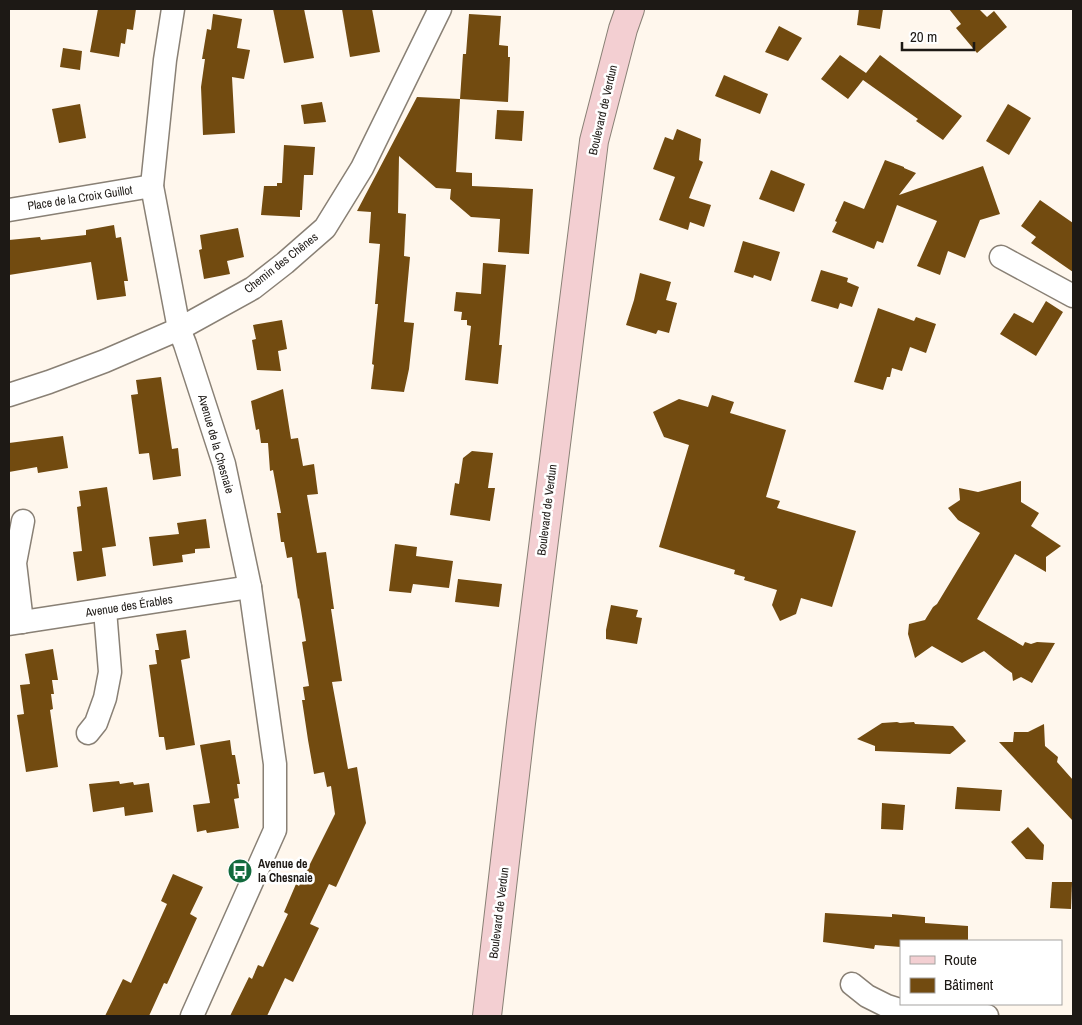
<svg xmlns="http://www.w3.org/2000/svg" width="1082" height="1025" font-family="'Archivo Narrow',sans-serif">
<rect width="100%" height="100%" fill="#fff7ed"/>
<g fill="#724b10">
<polygon points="98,9 136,9 133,30 127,29 125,44 121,43 119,57 90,52"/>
<polygon points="273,9 304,9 314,58 284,63"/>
<polygon points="342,9 372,9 380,52 350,57"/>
<polygon points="859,9 883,9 880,29 857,25"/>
<polygon points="949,9 979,9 987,17 994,11 1007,27 977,53 956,28 961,24"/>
<polygon points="213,14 242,19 237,48 250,50 244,79 232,77 235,133 203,135 201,87 205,59 202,59 207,29 211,30"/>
<polygon points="469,14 501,16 499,45 508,46 508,57 510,57 508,102 460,99 456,172 472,173 472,186 533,189 529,254 498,252 500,219 471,217 450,199 451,189 436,188 399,156 398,213 406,214 404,256 410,257 404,322 414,323 409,369 404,392 371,389 374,365 372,364 378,304 375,304 380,244 369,243 371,212 357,211 417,97 460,99 463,54 466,54"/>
<polygon points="779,26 802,38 788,61 765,52"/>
<polygon points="63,48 82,51 80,70 60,67"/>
<polygon points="840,55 866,73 880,55 962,116 943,140 916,121 918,119 863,80 848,99 821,79"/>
<polygon points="724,75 768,94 760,114 715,96"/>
<polygon points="322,102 326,122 304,124 301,105"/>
<polygon points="80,104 86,138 59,143 52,109"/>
<polygon points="1008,104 1031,118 1009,155 986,141"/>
<polygon points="497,110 524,111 522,141 495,139"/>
<polygon points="677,129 701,139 699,160 703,162 689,198 711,205 704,227 690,222 688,230 659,220 675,177 653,169 665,137 673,140"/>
<polygon points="284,145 315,147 313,175 304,175 302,210 300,210 300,217 261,215 264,186 277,186 277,183 282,183"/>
<polygon points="885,160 904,167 904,168 916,173 899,195 983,166 1000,214 980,220 965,258 948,251 940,275 917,266 937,221 897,205 883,243 877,241 874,249 832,232 837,222 835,221 844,201 864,209"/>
<polygon points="771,170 805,184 794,212 759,199"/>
<polygon points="1040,200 1073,223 1073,272 1031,243 1036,237 1021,226"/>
<polygon points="114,225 116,238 121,237 128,281 124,281 126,296 97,300 91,262 9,275 9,240 40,237 41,240 86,235 86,230"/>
<polygon points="238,228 244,257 227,261 230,274 204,279 199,250 202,249 200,235"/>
<polygon points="743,241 780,252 771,281 754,275 753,278 734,272"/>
<polygon points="483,263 506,265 499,345 502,345 498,384 465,380 471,326 467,325 467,320 461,320 462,312 454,311 456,292 481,294"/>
<polygon points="821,270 848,278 847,282 859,287 852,307 840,303 838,309 811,301"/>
<polygon points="640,273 671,282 666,300 677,303 669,333 658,330 656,334 626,325 634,300"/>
<polygon points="1046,301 1063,312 1036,356 1000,334 1014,313 1033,323"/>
<polygon points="878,308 914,321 916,317 936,324 926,353 910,347 902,371 892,368 890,377 887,377 883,390 854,382"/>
<polygon points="282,320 287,349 278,351 281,371 257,370 252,340 256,339 253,325"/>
<polygon points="161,377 172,449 178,448 181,476 153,480 149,453 139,454 131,395 138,394 136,380"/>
<polygon points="283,389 291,439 298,438 303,466 314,464 318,494 307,495 317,553 326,552 334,609 331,609 342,681 332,682 348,769 357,767 366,823 336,887 329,884 310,924 319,928 293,982 285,978 267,1016 230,1016 249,977 252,979 258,965 263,967 288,914 284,912 296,884 299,886 335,814 331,786 327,787 324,772 314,774 308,740 302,700 305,700 303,687 309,686 302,642 306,641 299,598 298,599 292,557 287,558 284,542 281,542 277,513 281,513 273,470 270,471 268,443 261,443 259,429 256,430 251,401"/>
<polygon points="712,395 734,402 730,413 786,430 766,497 780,501 777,508 856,531 832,607 801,598 796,614 780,621 772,605 777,590 744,580 745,577 734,574 735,570 659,547 689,445 664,437 653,412 679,399 708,407"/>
<polygon points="63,436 68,468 38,473 37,467 9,472 9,443"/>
<polygon points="472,451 493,453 488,488 495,488 490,521 450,515 455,483 459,484 463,458"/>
<polygon points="1021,481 1021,502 1039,513 1031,526 1061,546 1046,557 1046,572 1015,554 977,619 1023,646 1025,642 1031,644 1037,642 1055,643 1032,683 1021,677 1013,681 1012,673 1005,668 984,651 962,663 932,646 915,658 908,634 909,624 925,620 933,607 937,604 980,533 958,520 948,508 960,500 959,488 978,492"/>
<polygon points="107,487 116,546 102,548 106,576 77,581 73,552 82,551 77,507 81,506 79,491"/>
<polygon points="206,519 210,548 195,549 195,553 182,555 183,562 153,566 149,537 179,534 177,523"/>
<polygon points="395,544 417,547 416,556 453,561 449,588 413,584 411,593 389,591"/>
<polygon points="458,579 502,584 499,607 455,602"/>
<polygon points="611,605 638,610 636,617 642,618 637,644 606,639 606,630"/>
<polygon points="186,630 190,658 181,660 195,745 166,750 164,737 159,737 149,665 157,664 155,650 159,650 156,634"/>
<polygon points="53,649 58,680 52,680 54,694 51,694 53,709 50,710 58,767 26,772 17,715 24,714 20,685 30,684 25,654"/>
<polygon points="897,722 900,723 914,722 915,724 953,726 966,741 950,754 875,751 875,746 857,739 882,723"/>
<polygon points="1044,724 1045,746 1058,757 1057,762 1073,780 1073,821 999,742 1013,742 1014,732 1028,732"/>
<polygon points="230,740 232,755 235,755 240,784 237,784 239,798 234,799 239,828 207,833 206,830 197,832 193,805 210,803 200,745"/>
<polygon points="119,781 120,784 133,782 134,785 149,783 153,812 125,816 124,807 93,812 89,784"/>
<polygon points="957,787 1002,790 1000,811 955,809"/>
<polygon points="882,803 905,805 903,830 881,829"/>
<polygon points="1028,827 1044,845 1043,860 1026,859 1011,842"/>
<polygon points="173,874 203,887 190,914 197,918 167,984 164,983 149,1016 105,1016 123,979 131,983 143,957 167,904 161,901"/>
<polygon points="1052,882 1072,882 1071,909 1050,908"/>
<polygon points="825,913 892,917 892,914 925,917 925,923 968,926 968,941 901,941 901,947 875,945 874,949 823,942"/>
</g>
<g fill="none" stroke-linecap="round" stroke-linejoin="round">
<defs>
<g id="street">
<polyline points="173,9 165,60 152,186 179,329 185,344 224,464 250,587 275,764 275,830 192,1016"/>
<polyline points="9,210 152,186"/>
<polyline points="1001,257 1073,296"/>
<polyline points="9,395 49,382 105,361 179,329 253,288 285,263 325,228 362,168 440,9"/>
<polyline points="22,622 15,563 23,521"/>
<polyline points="9,624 250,587"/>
<polyline points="88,733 96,723 105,698 110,672 105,610"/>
<polyline points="852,984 867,996 887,1006 906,1012 987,1016"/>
</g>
<polyline id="secondary" points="487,1016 521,723 594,141 623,29 630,9"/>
</defs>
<use href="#street" stroke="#898075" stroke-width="25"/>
<use href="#secondary" stroke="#898075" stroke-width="30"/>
<use href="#street" stroke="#fff" stroke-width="22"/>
<use href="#secondary" stroke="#f3cfd2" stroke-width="28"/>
</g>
<defs>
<symbol id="bus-disc" viewBox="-11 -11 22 22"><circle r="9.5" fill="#126a3d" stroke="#fff"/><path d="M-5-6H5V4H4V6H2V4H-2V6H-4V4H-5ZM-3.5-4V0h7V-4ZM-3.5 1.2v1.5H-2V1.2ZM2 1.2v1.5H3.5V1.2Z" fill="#fff"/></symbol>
</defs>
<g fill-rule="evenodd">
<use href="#bus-disc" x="226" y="857" width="28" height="28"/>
</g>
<g text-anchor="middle" stroke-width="5" stroke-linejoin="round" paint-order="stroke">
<g font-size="12" fill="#1d1915" stroke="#fff">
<text transform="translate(603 110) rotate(-77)" y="4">Boulevard de Verdun</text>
<text transform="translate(80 198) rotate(-9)" y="4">Place de la Croix Guillot</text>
<text transform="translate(281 263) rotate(-38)" y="4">Chemin des Chênes</text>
<text transform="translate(216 444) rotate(74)" y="4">Avenue de la Chesnaie</text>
<text transform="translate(547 510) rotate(-83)" y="4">Boulevard de Verdun</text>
<text transform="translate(129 606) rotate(-9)" y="4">Avenue des Érables</text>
<text transform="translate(499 913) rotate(-83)" y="4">Boulevard de Verdun</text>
</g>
<g font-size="12" font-weight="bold" fill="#1d1915" stroke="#fff" text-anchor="start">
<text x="258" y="868">Avenue de<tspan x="258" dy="14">la Chesnaie</tspan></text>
</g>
</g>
<rect width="1082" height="1025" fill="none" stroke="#1d1915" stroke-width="20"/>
<rect x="900" y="940" width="162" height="65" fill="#ffffff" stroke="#a5a3a1"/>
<rect x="910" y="956" width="25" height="8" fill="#f3cfd2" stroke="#a5a3a1"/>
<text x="944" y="965" font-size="15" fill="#1d1915">Route</text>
<rect x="910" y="978" width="25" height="15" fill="#724b10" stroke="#a5a3a1"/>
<text x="944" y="990" font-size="15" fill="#1d1915">Bâtiment</text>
<path d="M902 42v8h72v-8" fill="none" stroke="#1d1915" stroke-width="2.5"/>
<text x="910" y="42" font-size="15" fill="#1d1915" stroke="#ffffff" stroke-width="4" paint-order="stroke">20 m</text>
</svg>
